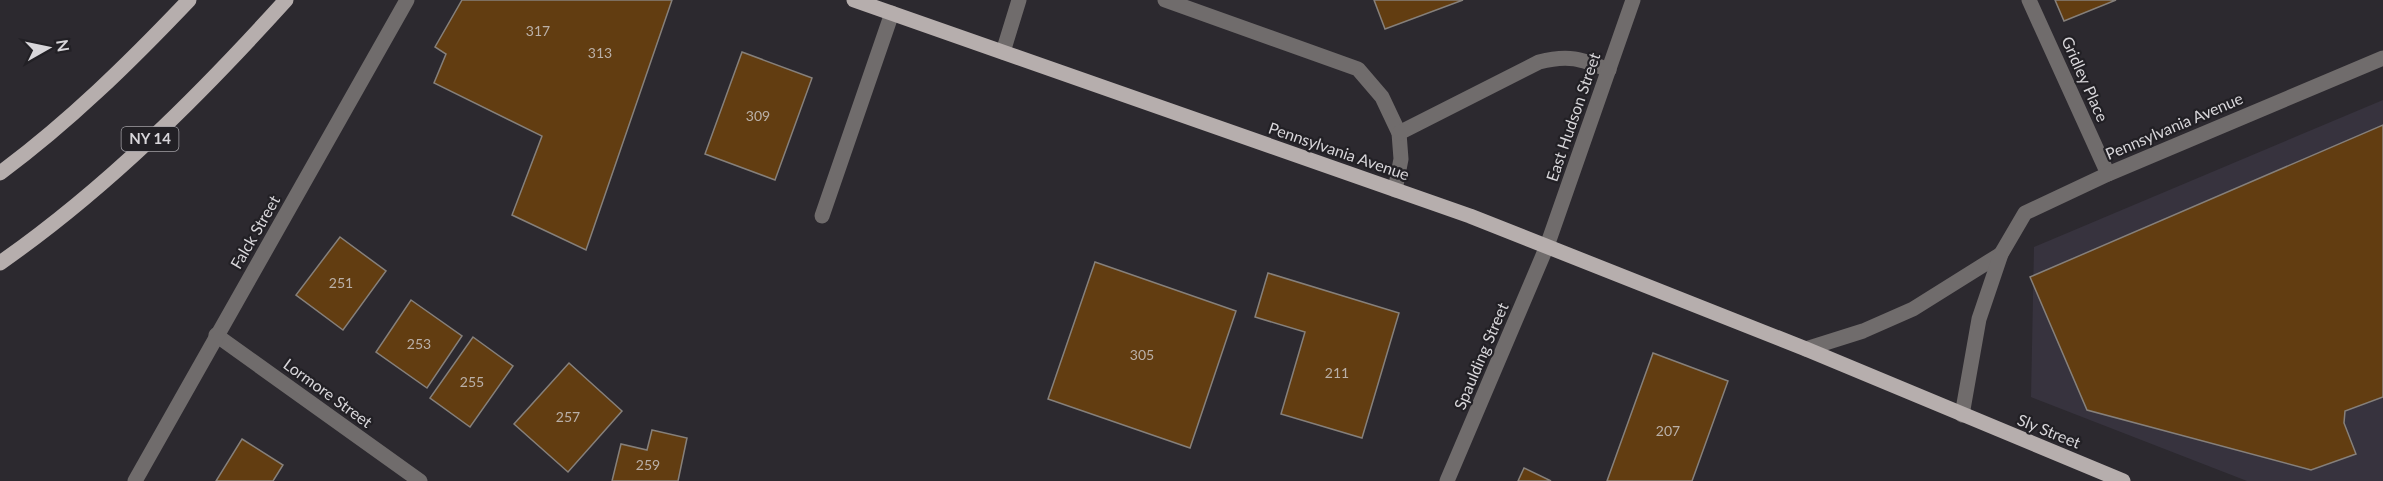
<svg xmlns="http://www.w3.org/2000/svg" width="2383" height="481" font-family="Lato,sans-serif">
<rect width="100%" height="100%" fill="#2c292f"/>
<polygon fill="#37333e" points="2383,100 2383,481 2247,481 2031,397 2034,247"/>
<g fill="#623d11" stroke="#86807b" stroke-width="1.5">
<polygon points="462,0 672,0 586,250 512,215 542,136 434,83 446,54 435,47"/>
<polygon points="1374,0 1463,0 1385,29"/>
<polygon points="2055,0 2116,0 2064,21"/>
<polygon points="742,52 812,78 775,180 705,154"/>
<polygon points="2383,125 2383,397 2345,411 2344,423 2356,454 2311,470 2087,410 2030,277"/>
<polygon points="340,237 386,271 343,330 296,295"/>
<polygon points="1095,262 1236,311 1190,448 1048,399"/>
<polygon points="1268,273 1399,313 1362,438 1281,414 1305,332 1255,317"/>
<polygon points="411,300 462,336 427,388 376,352"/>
<polygon points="473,337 513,366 470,427 430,398"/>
<polygon points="1653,353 1728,381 1692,481 1607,481"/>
<polygon points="569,363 622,411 568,472 514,424"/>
<polygon points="652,430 687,438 678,481 612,481 621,444 647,450"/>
<polygon points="242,439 283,465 273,481 216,481"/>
<polygon points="1524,468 1551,481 1518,481"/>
</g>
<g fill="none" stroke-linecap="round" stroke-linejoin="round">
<g stroke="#706c6c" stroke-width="15">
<polyline points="1165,0 1358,69 1382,97 1399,133 1401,159 1395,190"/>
<polyline points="2029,0 2108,174"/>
<polyline points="1003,52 1019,0"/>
<path d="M 1399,133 L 1539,62 C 1569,54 1581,59 1609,70"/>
<polyline points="822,216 892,13"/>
<polyline points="216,335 420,481"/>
<polyline points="1806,349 1863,331 1913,309 2001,254"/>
<polyline points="1962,415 1979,319 2001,254 2025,213 2108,174 2383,58"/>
<polyline points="135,481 407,0"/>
<polyline points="1447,481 1547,246 1633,0"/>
</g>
<g stroke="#b6aead" stroke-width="15">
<polyline points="854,0 1470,216 1806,349 2123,481"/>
<path d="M 0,173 C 69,122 130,62 189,0"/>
<path d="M 0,263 C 106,189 199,96 286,0"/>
</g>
</g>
<g text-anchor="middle" stroke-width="4.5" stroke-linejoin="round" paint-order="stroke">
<g font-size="14" fill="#bab0a8">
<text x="538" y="36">317</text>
<text x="600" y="58">313</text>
<text x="758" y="121">309</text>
<text x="341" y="288">251</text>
<text x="419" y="349">253</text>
<text x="1142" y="360">305</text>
<text x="1337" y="378">211</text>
<text x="472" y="387">255</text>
<text x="568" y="422">257</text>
<text x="1668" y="436">207</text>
<text x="648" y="470">259</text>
</g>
<rect fill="#222025" stroke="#a19fa4" stroke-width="1.5" x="121.5" y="127" width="57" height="24" rx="4.5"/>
<g font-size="15" font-weight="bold" fill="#d8d6da">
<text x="150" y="144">NY 14</text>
</g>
<g font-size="16" fill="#d8d6da" stroke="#222025">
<text transform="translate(2085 79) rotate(66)" y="6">Gridley Place</text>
<text transform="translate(1573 117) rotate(-71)" y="6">East Hudson Street</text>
<text transform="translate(2174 126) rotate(-23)" y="6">Pennsylvania Avenue</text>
<text transform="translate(1339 151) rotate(19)" y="6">Pennsylvania Avenue</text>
<text transform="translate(255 232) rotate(-60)" y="6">Falck Street</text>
<text transform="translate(1481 356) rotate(-67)" y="6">Spaulding Street</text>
<text transform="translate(328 393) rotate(36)" y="6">Lormore Street</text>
<text transform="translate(2049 431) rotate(22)" y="6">Sly Street</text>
</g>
</g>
<g transform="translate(48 48) rotate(81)" stroke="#222025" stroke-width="4.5" paint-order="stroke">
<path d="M0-4.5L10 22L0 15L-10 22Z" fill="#d8d6da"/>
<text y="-9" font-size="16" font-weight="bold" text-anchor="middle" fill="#d8d6da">N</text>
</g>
</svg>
